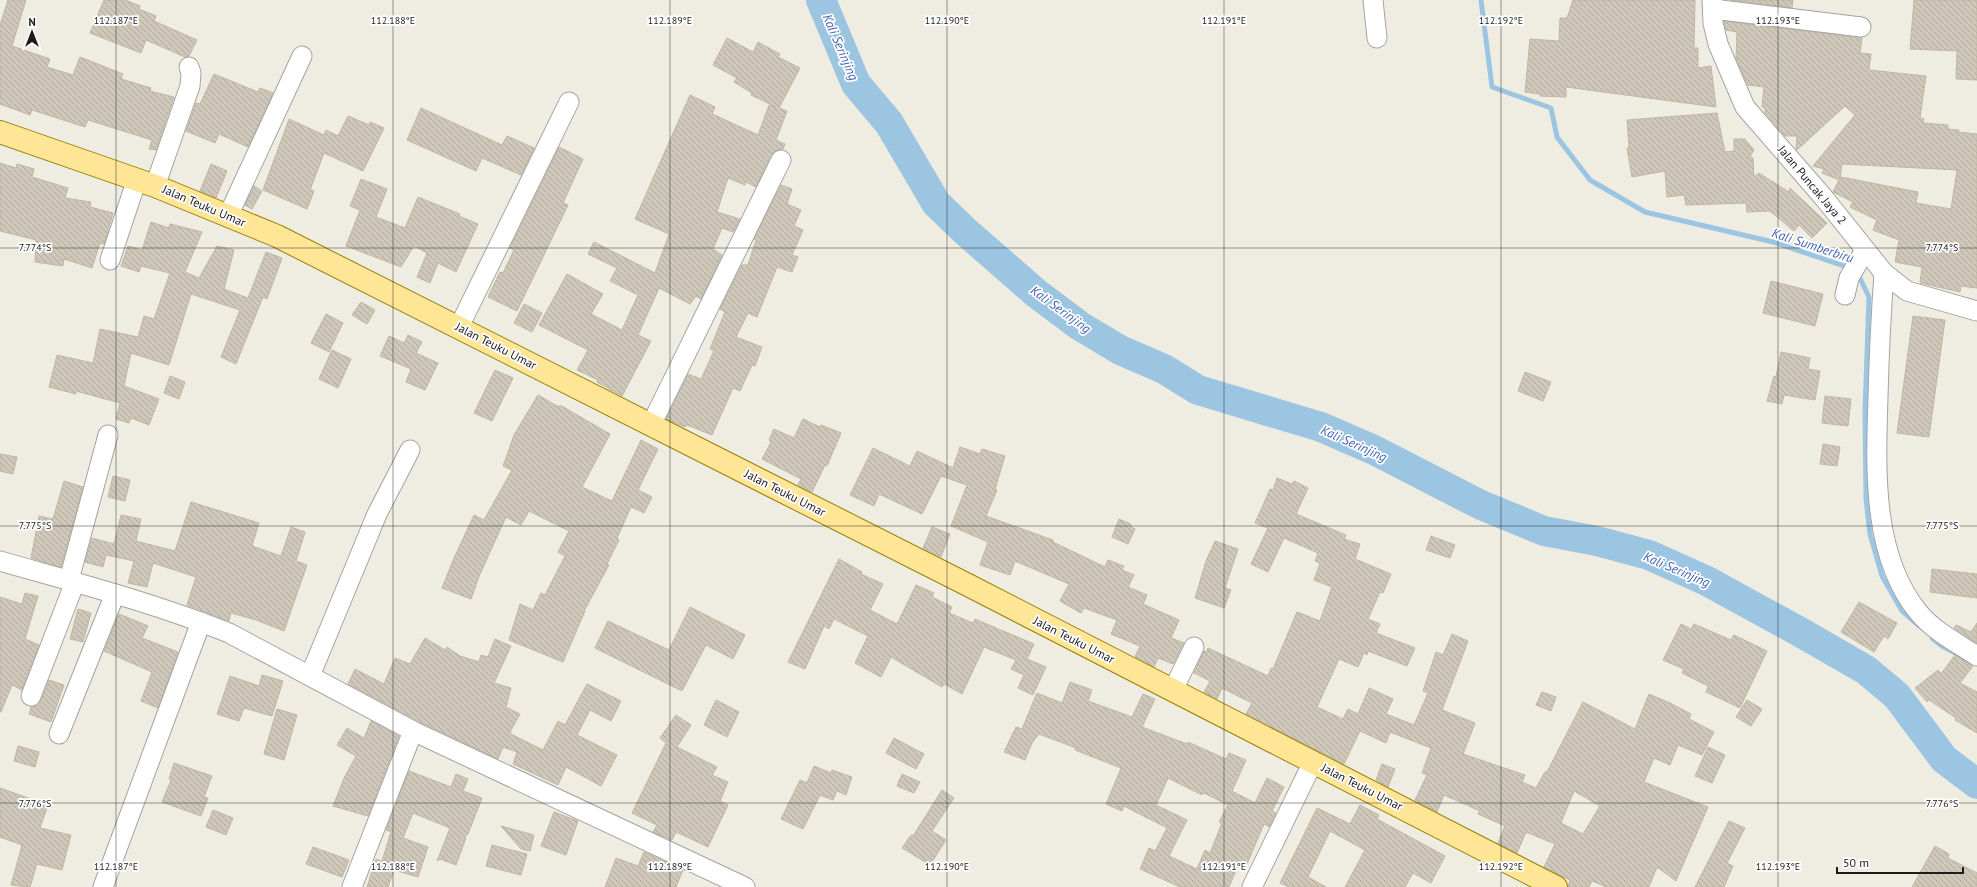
<svg xmlns="http://www.w3.org/2000/svg" width="1977" height="887" font-family="'PT Sans',sans-serif">
<defs>
<pattern id="building-back-hatch" width="6" height="6" patternUnits="userSpaceOnUse"><rect width="6" height="6" fill="#cfc7ba"/><path d="M-1 5l2 2M0 0l6 6M5-1l2 2" fill="none" stroke="#b1aa9f"/></pattern>
</defs>
<rect width="100%" height="100%" fill="#efede1"/>
<g fill="none" stroke-linecap="round" stroke-linejoin="round">
<g stroke="#9cc5e2" stroke-width="5">
<polyline points="1481,0 1492,87 1551,108 1557,137 1590,180 1645,212 1773,242 1850,268"/>
<polyline points="1858,274 1869,297 1865,411 1866,499 1870,534 1882,576 1902,611 1919,626"/>
<polyline points="1932,638 1942,646 1959,655"/>
</g>
<polyline stroke="#9cc5e2" stroke-width="30" points="821,0 856,84 889,123 936,203 965,231 1036,293 1080,326 1120,350 1164,369 1198,390 1321,427 1374,450 1481,505 1544,531 1597,541 1649,555 1707,581 1800,632 1866,670 1897,696 1944,759 1977,784"/>
</g>
<g fill="url(#building-back-hatch)" stroke="#c2b6a2" fill-rule="evenodd">
<polygon points="8,0 26,0 12,46 50,59 47,67 73,75 80,57 123,74 121,79 151,88 150,91 174,97 156,150 149,149 152,140 88,120 85,127 32,110 30,115 0,104 0,25"/>
<polygon points="104,0 125,0 140,6 139,9 156,16 154,21 197,40 189,56 185,57 146,40 141,53 90,33"/>
<polygon points="1573,0 1695,0 1694,48 1698,48 1698,68 1711,66 1716,107 1566,87 1566,97 1540,96 1540,94 1525,92 1530,39 1559,41 1560,18 1567,18"/>
<polygon points="1730,0 1793,0 1792,8"/>
<polygon points="1914,0 1977,0 1977,80 1956,79 1957,51 1910,49"/>
<path d="M 1724,21 L 1862,38 L 1860,53 L 1871,54 L 1869,70 L 1926,76 L 1920,118 L 1924,119 L 1923,123 L 1948,125 L 1948,129 L 1959,130 L 1958,132 L 1977,134 L 1977,288 L 1961,286 L 1960,292 L 1920,283 L 1922,267 L 1895,262 L 1899,240 L 1873,230 L 1877,220 L 1850,207 L 1853,202 L 1833,192 L 1839,180 L 1822,173 L 1824,169 L 1813,166 L 1855,115 L 1845,106 L 1797,150 L 1796,148 L 1797,136 L 1785,136 L 1765,113 L 1765,108 L 1762,107 L 1764,87 L 1748,85 L 1736,59 L 1737,32 L 1726,30 ZM 1842,164 L 1957,170 L 1951,209 L 1916,203 L 1918,192 L 1841,177 L 1840,179 Z"/>
<polygon points="727,38 753,52 758,42 780,54 778,57 800,68 779,108 787,111 776,140 785,144 783,149 775,151 771,155 756,187 746,182 745,185 728,178 717,212 740,219 733,232 722,228 713,249 722,255 701,299 696,296 690,304 659,288 638,335 651,341 622,396 597,382 598,380 577,370 588,350 539,325 567,274 603,294 591,314 622,330 638,295 610,281 617,268 588,254 594,242 655,273 669,234 635,219 690,95 715,107 712,114 758,135 769,105 776,107 751,95 752,93 734,82 737,78 713,65"/>
<polygon points="214,74 258,92 260,88 273,93 248,147 219,134 215,143 186,131 196,103 200,104"/>
<polygon points="421,108 502,145 507,136 534,148 521,175 482,158 476,171 407,140"/>
<polygon points="1717,113 1725,152 1734,151 1734,139 1745,139 1754,150 1750,156 1753,158 1754,177 1759,173 1789,192 1790,188 1827,223 1812,238 1799,225 1794,231 1770,211 1747,212 1746,203 1686,205 1684,195 1667,197 1665,171 1632,177 1627,148 1629,147 1627,120"/>
<polygon points="348,116 369,125 370,122 384,128 363,171 324,153 310,190 314,191 307,209 263,190 289,119 324,135 326,130 338,136"/>
<polygon points="559,147 583,159 563,203 568,205 517,311 488,297 500,272 503,273 514,250 510,248"/>
<polygon points="0,163 16,168 17,164 34,169 32,177 68,188 65,198 91,202 90,207 113,213 104,244 100,243 92,268 64,259 63,266 35,262 36,240 0,231"/>
<polygon points="211,164 227,171 216,198 200,191"/>
<polygon points="361,179 387,189 376,217 405,228 418,197 460,214 459,216 478,224 456,272 438,263 430,283 417,277 427,253 414,246 401,267 346,246 360,210 350,206"/>
<polygon points="781,185 792,189 787,204 801,210 794,226 803,230 792,255 798,257 792,272 777,267 757,317 748,313 736,337 762,347 755,366 752,365 740,391 733,388 712,435 687,425 685,427 666,419 688,374 701,379 714,351 710,349 725,312 720,309 742,265 748,265 756,240 754,239"/>
<polygon points="254,186 262,191 252,209 245,205"/>
<polygon points="151,222 169,228 170,224 202,232 185,272 199,278 217,246 234,250 224,289 248,298 266,252 282,258 267,299 263,297 236,364 221,357 240,310 191,294 169,365 131,353 124,386 159,399 149,425 131,418 129,423 116,419 120,403 76,391 76,394 49,387 57,355 93,363 100,329 138,337 144,316 154,319 170,273 141,266 139,272 121,266 128,246 142,250"/>
<polygon points="1771,281 1823,294 1815,326 1763,313"/>
<polygon points="361,302 375,310 367,324 352,315"/>
<polygon points="524,304 542,313 532,332 514,323"/>
<polygon points="326,314 343,323 329,352 311,343"/>
<polygon points="1913,316 1945,320 1929,437 1897,433"/>
<polygon points="408,335 422,342 416,353 438,363 425,390 406,382 411,369 380,356 389,336 404,343"/>
<polygon points="332,350 351,359 338,388 319,379"/>
<polygon points="1781,352 1810,358 1808,369 1820,371 1815,400 1784,395 1782,404 1767,401 1774,376 1776,377"/>
<polygon points="495,370 513,378 492,421 474,413"/>
<polygon points="1525,372 1551,382 1543,401 1518,391"/>
<polygon points="170,376 185,382 179,399 164,393"/>
<polygon points="538,395 559,407 560,405 610,434 582,487 612,501 641,440 658,449 638,490 652,497 644,513 631,507 617,538 619,540 607,564 609,565 584,611 585,611 563,662 509,640 520,604 533,610 541,593 545,595 565,556 558,552 569,531 529,511 521,525 506,517 480,574 471,599 442,588 454,558 474,515 484,520 512,470 503,466 514,435"/>
<polygon points="1825,396 1851,399 1848,426 1822,423"/>
<polygon points="803,419 820,427 821,425 841,433 827,466 825,465 812,492 798,485 801,479 762,459 771,442 769,440 774,429 794,438"/>
<polygon points="1823,444 1840,447 1837,466 1820,464"/>
<polygon points="960,447 980,454 982,449 1005,456 995,489 997,490 986,516 1053,540 1053,542 1105,567 1108,560 1124,566 1122,570 1134,575 1128,587 1147,595 1143,604 1179,620 1171,638 1184,643 1173,664 1158,658 1154,667 1135,657 1140,646 1111,634 1117,620 1084,608 1081,613 1060,601 1069,584 1015,561 1010,575 980,565 988,542 951,526 967,485 941,476 922,514 879,494 874,506 850,495 873,448 910,466 917,451 953,468"/>
<polygon points="0,454 17,457 13,474 0,471"/>
<polygon points="113,476 130,480 125,501 108,497"/>
<path d="M 1277,478 L 1292,484 L 1294,481 L 1308,488 L 1296,514 L 1346,535 L 1344,539 L 1360,544 L 1355,559 L 1391,574 L 1383,593 L 1380,592 L 1368,619 L 1380,624 L 1376,633 L 1415,648 L 1407,666 L 1368,651 L 1367,655 L 1364,653 L 1358,667 L 1339,659 L 1317,707 L 1343,719 L 1348,709 L 1358,714 L 1369,688 L 1393,699 L 1386,714 L 1414,725 L 1428,693 L 1423,691 L 1436,652 L 1443,655 L 1452,634 L 1468,641 L 1442,710 L 1475,723 L 1463,754 L 1525,775 L 1522,782 L 1536,788 L 1545,772 L 1547,772 L 1583,702 L 1635,729 L 1649,694 L 1670,703 L 1691,714 L 1689,719 L 1714,732 L 1702,755 L 1678,745 L 1670,765 L 1654,758 L 1644,782 L 1708,807 L 1676,881 L 1657,867 L 1649,887 L 1606,887 L 1592,881 L 1589,887 L 1568,887 L 1570,880 L 1544,867 L 1555,844 L 1526,832 L 1517,853 L 1498,843 L 1505,826 L 1478,814 L 1480,811 L 1444,795 L 1437,812 L 1415,800 L 1427,775 L 1422,773 L 1431,748 L 1390,732 L 1386,743 L 1360,731 L 1344,764 L 1246,714 L 1252,703 L 1222,688 L 1217,699 L 1204,692 L 1210,681 L 1194,673 L 1204,651 L 1206,652 L 1208,648 L 1268,676 L 1271,668 L 1273,669 L 1297,612 L 1320,621 L 1332,587 L 1314,580 L 1320,563 L 1315,561 L 1318,553 L 1284,538 L 1268,572 L 1251,564 L 1268,528 L 1255,523 L 1270,489 L 1273,490 ZM 1574,791 L 1600,806 L 1583,834 L 1561,823 Z"/>
<polygon points="64,481 83,487 61,567 31,558 39,516 53,519"/>
<polygon points="191,502 259,523 252,546 281,556 291,527 305,532 296,561 307,565 284,631 256,620 231,613 229,621 187,605 196,577 153,563 147,587 128,583 134,561 106,555 103,567 85,562 92,538 114,544 121,515 141,519 136,541 175,551"/>
<polygon points="1119,519 1131,524 1130,526 1135,529 1128,544 1112,537"/>
<polygon points="932,527 950,534 941,557 923,548"/>
<polygon points="1431,536 1455,545 1450,558 1426,550"/>
<polygon points="1215,541 1238,549 1225,588 1231,590 1224,608 1195,598 1206,561"/>
<polygon points="839,559 862,572 861,574 883,584 870,610 897,624 916,585 934,593 932,597 952,607 949,613 973,623 975,619 1034,644 1027,659 1046,667 1033,695 1018,688 1024,675 1011,669 1016,660 984,647 962,694 944,684 942,687 891,657 881,677 855,663 868,636 834,619 829,629 824,626 805,669 788,662"/>
<polygon points="1932,569 1977,574 1977,598 1930,592"/>
<polygon points="25,593 38,596 25,639 39,645 22,690 12,685 1,712 0,712 0,597 22,604"/>
<polygon points="1859,602 1897,623 1888,639 1884,636 1874,652 1841,632"/>
<polygon points="690,607 745,635 733,659 706,645 682,691 595,648 608,621 669,650"/>
<polygon points="78,609 91,613 83,642 70,639"/>
<polygon points="119,614 148,626 142,638 178,652 158,708 141,701 152,672 104,651"/>
<polygon points="1977,623 1977,643 1954,628 1956,625 1971,632"/>
<polygon points="1681,624 1691,629 1694,624 1731,640 1734,635 1767,651 1740,708 1706,692 1708,686 1682,673 1684,669 1663,660"/>
<polygon points="425,638 445,650 447,647 460,656 479,662 481,655 488,657 495,639 511,646 494,683 511,688 506,707 520,714 510,732 511,734 543,750 558,721 565,725 587,684 621,701 611,721 590,710 577,735 617,755 601,786 566,767 558,785 513,764 517,752 503,747 498,759 418,721 348,684 355,669 384,684 395,658 410,664"/>
<polygon points="1955,655 1973,666 1960,683 1977,692 1977,733 1955,720 1956,718 1929,700 1927,702 1915,688 1938,670 1941,674"/>
<polygon points="262,675 283,681 272,716 244,708 239,721 217,714 230,676 259,686"/>
<polygon points="49,680 64,685 51,722 29,714 31,707 38,705 41,700"/>
<path d="M 1070,682 L 1092,690 L 1088,701 L 1132,717 L 1143,694 L 1155,699 L 1142,727 L 1187,744 L 1188,742 L 1226,759 L 1229,753 L 1246,760 L 1232,791 L 1255,803 L 1267,778 L 1284,787 L 1272,811 L 1276,813 L 1269,827 L 1264,824 L 1247,864 L 1240,861 L 1229,887 L 1180,887 L 1140,869 L 1149,848 L 1155,851 L 1167,828 L 1124,806 L 1122,811 L 1106,804 L 1121,768 L 1075,750 L 1076,748 L 1039,734 L 1032,743 L 1025,760 L 1004,752 L 1016,727 L 1022,729 L 1037,693 L 1062,703 ZM 1168,778 L 1202,795 L 1204,793 L 1228,805 L 1219,822 L 1222,823 L 1210,853 L 1205,850 L 1197,869 L 1169,856 L 1187,820 L 1156,805 Z"/>
<polygon points="1542,692 1556,697 1551,711 1536,705"/>
<polygon points="716,700 739,712 727,737 704,725"/>
<polygon points="1747,700 1762,709 1751,726 1736,717"/>
<polygon points="277,709 297,715 284,760 264,754"/>
<polygon points="676,715 691,725 677,747 717,767 712,775 728,782 720,801 728,805 708,847 676,832 672,840 653,832 657,825 632,813 666,743 660,738"/>
<polygon points="371,721 399,736 368,816 333,806 345,776 356,756 337,745 347,728 364,738"/>
<polygon points="894,738 924,754 916,769 886,753"/>
<polygon points="18,746 39,752 35,767 14,761"/>
<polygon points="1708,747 1725,755 1712,783 1695,776"/>
<polygon points="174,763 212,776 204,797 208,798 201,816 162,802 171,780 169,779"/>
<polygon points="1382,764 1395,769 1388,787 1376,780"/>
<polygon points="814,766 831,773 832,770 852,777 846,795 837,791 833,800 820,795 803,829 781,819 800,780 807,783"/>
<polygon points="409,771 451,787 456,774 468,779 463,791 482,798 468,834 464,838 466,838 456,865 440,859 437,861 450,828 413,813 403,838 428,847 418,877 394,870 388,887 367,887 376,859 382,861 391,832 386,830"/>
<polygon points="902,774 920,782 914,793 897,786"/>
<polygon points="0,788 48,805 40,828 71,835 62,870 37,864 30,887 11,885 22,845 0,837"/>
<polygon points="942,790 954,798 932,831 946,840 930,865 902,848 911,835 913,836"/>
<polygon points="1360,805 1379,815 1377,819 1445,856 1431,883 1413,873 1405,887 1345,887 1365,850 1330,831 1308,877 1326,887 1289,887 1280,883 1317,808 1350,824"/>
<polygon points="213,810 233,818 226,835 206,827"/>
<polygon points="554,812 578,821 566,855 541,846"/>
<polygon points="1729,821 1745,828 1727,863 1733,866 1724,887 1695,887"/>
<polygon points="501,826 534,835 530,851 521,849"/>
<polygon points="492,845 527,854 521,875 486,866"/>
<polygon points="1935,846 1949,854 1948,858 1977,873 1977,887 1912,887"/>
<polygon points="313,847 349,860 342,877 306,864"/>
<polygon points="644,852 683,870 676,887 605,887 616,858 638,866"/>
</g>
<g fill="none" stroke-linecap="round" stroke-linejoin="round">
<defs>
<g id="minor">
<polyline points="1373,0 1377,38"/>
<polyline points="1712,0 1713,23 1718,44 1745,107 1824,198 1884,273 1907,291 1977,311"/>
<polyline points="1713,9 1861,27"/>
<polyline points="155,186 190,86 191,73 189,67"/>
<polyline points="228,216 302,56"/>
<polyline points="110,260 137,179"/>
<path d="M 1884,273 C 1881,315 1879,356 1878,397 C 1876,467 1871,555 1919,613 C 1934,631 1957,643 1977,656"/>
<polyline points="1845,295 1849,278 1865,250"/>
<polyline points="459,327 569,102"/>
<polyline points="651,425 781,160"/>
<path d="M 0,561 C 77,583 155,603 229,633 L 413,731 L 745,887"/>
<polyline points="69,580 108,435"/>
<polyline points="310,676 377,514 410,450"/>
<polyline points="1173,690 1194,647"/>
<polyline points="31,696 75,582"/>
<polyline points="59,734 115,594"/>
<polyline points="103,887 201,622"/>
<polyline points="352,887 413,731"/>
<polyline points="1252,887 1313,762"/>
</g>
<polyline id="major" points="0,132 155,186 277,236 968,585 1556,887"/>
</defs>
<use href="#minor" stroke="#a3a3a3" stroke-width="21"/>
<use href="#major" stroke="#958000" stroke-width="24"/>
<use href="#minor" stroke="#fff" stroke-width="19"/>
<use href="#major" stroke="#ffe596" stroke-width="22"/>
</g>
<path fill="none" stroke="#1c1c1c" stroke-width="1" stroke-opacity="0.45" d="M 116,0 L 116,887M 393,0 L 393,887M 670,0 L 670,887M 947,0 L 947,887M 1224,0 L 1224,887M 1501,0 L 1501,887M 1778,0 L 1778,887M 0,248 L 1977,248M 0,526 L 1977,526M 0,803 L 1977,803"/>
<g text-anchor="middle" stroke-width="3.5" stroke-linejoin="round" paint-order="stroke">
<g font-size="12" fill="#1c1c1c" stroke="#fff">
<text transform="translate(1812 185) rotate(50)" y="4">Jalan Puncak Jaya 2</text>
<text transform="translate(204 206) rotate(23)" y="4">Jalan Teuku Umar</text>
<text transform="translate(496 346) rotate(27)" y="4">Jalan Teuku Umar</text>
<text transform="translate(785 493) rotate(27)" y="4">Jalan Teuku Umar</text>
<text transform="translate(1074 640) rotate(27)" y="4">Jalan Teuku Umar</text>
<text transform="translate(1362 787) rotate(27)" y="4">Jalan Teuku Umar</text>
</g>
<g font-size="13" font-style="italic" fill="#4064b5" stroke="#fff">
<text transform="translate(841 47) rotate(67)" y="5">Kali Serinjing</text>
<text transform="translate(1813 245) rotate(18)" y="5">Kali Sumberbiru</text>
<text transform="translate(1061 309) rotate(36)" y="5">Kali Serinjing</text>
<text transform="translate(1354 443) rotate(24)" y="5">Kali Serinjing</text>
<text transform="translate(1677 569) rotate(23)" y="5">Kali Serinjing</text>
</g>
</g>
<g font-size="10" text-anchor="middle" fill="#1c1c1c" stroke="#fff" stroke-width="3.5" stroke-linejoin="round" paint-order="stroke">
<text x="116" y="24">112.187°E</text>
<text x="393" y="24">112.188°E</text>
<text x="670" y="24">112.189°E</text>
<text x="947" y="24">112.190°E</text>
<text x="1224" y="24">112.191°E</text>
<text x="1501" y="24">112.192°E</text>
<text x="1778" y="24">112.193°E</text>
<text x="35" y="251">7.774°S</text>
<text x="1942" y="251">7.774°S</text>
<text x="35" y="529">7.775°S</text>
<text x="1942" y="529">7.775°S</text>
<text x="35" y="807">7.776°S</text>
<text x="1942" y="807">7.776°S</text>
<text x="116" y="870">112.187°E</text>
<text x="393" y="870">112.188°E</text>
<text x="670" y="870">112.189°E</text>
<text x="947" y="870">112.190°E</text>
<text x="1224" y="870">112.191°E</text>
<text x="1501" y="870">112.192°E</text>
<text x="1778" y="870">112.193°E</text>
</g>
<g transform="translate(32 32)" stroke="#ffffff" stroke-width="3" paint-order="stroke">
<path d="M0-3L7 15L0 10L-7 15Z" fill="#1c1c1c"/>
<text y="-6" font-size="11" font-weight="bold" text-anchor="middle" fill="#1c1c1c">N</text>
</g>
<path d="M1837 867v6h126v-6" fill="none" stroke="#1c1c1c" stroke-width="2"/>
<text x="1843" y="867" font-size="12" fill="#1c1c1c" stroke="#ffffff" stroke-width="3" paint-order="stroke">50 m</text>
</svg>
